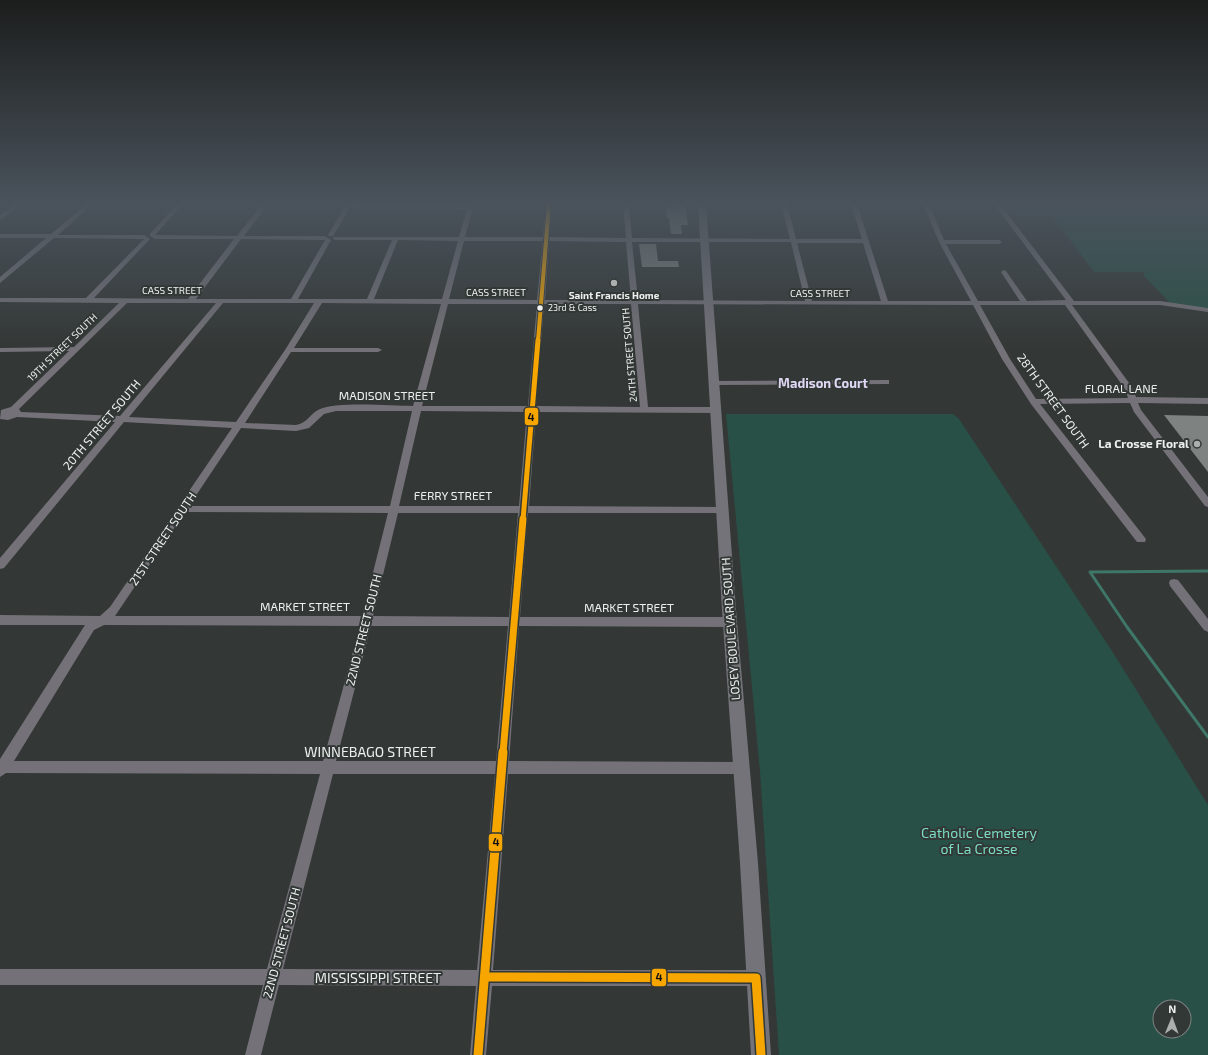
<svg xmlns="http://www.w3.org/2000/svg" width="1208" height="1055" font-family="'Exo 2',sans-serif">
<rect width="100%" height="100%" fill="#333735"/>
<g fill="#295046" fill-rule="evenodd">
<polygon points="1008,204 1208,204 1208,309 1170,303 1144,276 1144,272 1094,272 1052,216 1017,216"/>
<path d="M 726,414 L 953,414 L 959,419 L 1112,651 L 1208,805 L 1208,1055 L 779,1055 L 760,771 ZM 1160,1007 L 1184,1007 L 1184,1031 L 1160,1031 Z"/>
</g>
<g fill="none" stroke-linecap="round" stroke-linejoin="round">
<polyline stroke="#3e7768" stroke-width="3" points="1208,571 1090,572 1127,627 1208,737"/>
</g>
<g fill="#7e8280">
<polygon points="665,205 685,205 688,225 681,225 682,234 671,234 669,218 667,218"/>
<polygon points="639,244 656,244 658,261 678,261 679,267 642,267"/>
<polygon points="1164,415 1208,416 1208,472"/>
</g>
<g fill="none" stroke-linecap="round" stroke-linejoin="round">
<g fill="#747278" fill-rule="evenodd">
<polygon points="16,204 22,204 0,220 0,215"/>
<path d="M 87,204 L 93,204 L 58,235 L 144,235 L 150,239 L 94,298 L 188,299 L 234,239 L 155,239 L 150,236 L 150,234 L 177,204 L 183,204 L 155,235 L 237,236 L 262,204 L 268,204 L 244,236 L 325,236 L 331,240 L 298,299 L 367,299 L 392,240 L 335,240 L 333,239 L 333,237 L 459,237 L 467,209 L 350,208 L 333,236 L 329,236 L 328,235 L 346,204 L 468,205 L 468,204 L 474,204 L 465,237 L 543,237 L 546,204 L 552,204 L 549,237 L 626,238 L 623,204 L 629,204 L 632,238 L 790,239 L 781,204 L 787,204 L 796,239 L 862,239 L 851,204 L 857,204 L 888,301 L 971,301 L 939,242 L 923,204 L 929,204 L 944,240 L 999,240 L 1002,242 L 999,244 L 946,244 L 978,301 L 1020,301 L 1001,272 L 1004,270 L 1006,271 L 1027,301 L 1066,300 L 994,204 L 1000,204 L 1074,301 L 1160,301 L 1208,308 L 1208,312 L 1160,305 L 1072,305 L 1132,387 L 1136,397 L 1208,398 L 1208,404 L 1138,403 L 1141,410 L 1208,497 L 1208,507 L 1205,506 L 1134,412 L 1130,403 L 1040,404 L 1146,539 L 1145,542 L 1137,542 L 1031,404 L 1002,359 L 973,305 L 638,304 L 648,407 L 716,407 L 720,410 L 716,413 L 536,412 L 529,506 L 723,507 L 728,510 L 723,513 L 528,513 L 520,617 L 730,617 L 734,619 L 736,622 L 734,625 L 730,627 L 519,626 L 509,761 L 741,762 L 746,764 L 748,768 L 746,772 L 741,774 L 508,774 L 493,970 L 756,970 L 762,972 L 764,978 L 762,984 L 756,986 L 492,986 L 486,1055 L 470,1055 L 476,986 L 279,985 L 261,1055 L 245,1055 L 263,985 L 0,985 L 0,969 L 267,969 L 320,774 L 6,773 L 0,777 L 0,759 L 85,625 L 0,625 L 0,615 L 100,616 L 110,607 L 232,428 L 124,422 L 4,568 L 0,569 L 0,558 L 115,422 L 17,417 L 8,420 L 0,419 L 1,410 L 11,407 L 69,351 L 0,352 L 0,348 L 74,347 L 119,303 L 0,302 L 0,298 L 86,298 L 144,239 L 54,238 L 0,283 L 0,277 L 46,238 L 0,238 L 0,234 L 51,234 ZM 241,239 L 325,240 L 291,299 L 196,299 ZM 398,240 L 458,241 L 442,299 L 374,299 ZM 464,241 L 543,241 L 537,300 L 449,299 ZM 549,241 L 626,242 L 631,300 L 545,300 ZM 632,242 L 791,242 L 805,301 L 638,300 ZM 797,243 L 863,243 L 881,301 L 812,301 ZM 127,303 L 216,303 L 120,416 L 21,412 L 19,409 ZM 223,303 L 314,303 L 285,350 L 236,422 L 129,417 ZM 322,303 L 441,304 L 413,406 C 392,406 335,401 318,410 C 309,415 307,423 296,425 L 245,423 L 291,352 L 378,352 L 382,350 L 378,348 L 294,348 ZM 448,304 L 537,304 L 528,406 L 422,406 ZM 544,304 L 631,304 L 640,407 L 536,406 ZM 980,305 L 1065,305 L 1125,389 L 1128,398 L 1036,399 L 1010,359 ZM 336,411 L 412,411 L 390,506 L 189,506 L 241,428 L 296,431 L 309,428 L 324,414 ZM 421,411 L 527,412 L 519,506 L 399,506 ZM 185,512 L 388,513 L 362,616 L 115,616 ZM 398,513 L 518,513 L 509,617 L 373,616 ZM 104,625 L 360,626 L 323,761 L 14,761 L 94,630 ZM 371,626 L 508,626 L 496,761 L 336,761 ZM 333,774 L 495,774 L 477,970 L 283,969 Z"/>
<polygon points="886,380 889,380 889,384 714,385 710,383 714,381"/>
<polygon points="1174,579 1178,580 1208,619 1208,632 1204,630 1170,586 1169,583 1170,580"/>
</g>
<polygon fill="#747379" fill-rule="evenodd" points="698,204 706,204 736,610 758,863 771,1055 751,1055 740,863 722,610"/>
<defs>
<polyline id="bus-1-far3" points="538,341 549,204"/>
<polyline id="bus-1-far2" points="523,520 538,340"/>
<polyline id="bus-1-far1" points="503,753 523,519"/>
<g id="bus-1">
<polyline points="485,977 756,978 761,1055"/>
<polyline points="478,1055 503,752"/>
</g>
</defs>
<use href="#bus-1-far3" stroke="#323836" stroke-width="6"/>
<use href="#bus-1-far2" stroke="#323836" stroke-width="8"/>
<use href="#bus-1-far1" stroke="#323836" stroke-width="10"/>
<use href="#bus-1" stroke="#323836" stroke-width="12"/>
<use href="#bus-1-far3" stroke="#f7a600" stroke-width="4"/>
<use href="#bus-1-far2" stroke="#f7a600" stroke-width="5"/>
<use href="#bus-1-far1" stroke="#f7a600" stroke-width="7"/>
<use href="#bus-1" stroke="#f7a600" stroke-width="9"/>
</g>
<linearGradient id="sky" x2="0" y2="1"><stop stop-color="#1c1e1d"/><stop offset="0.58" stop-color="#4a535c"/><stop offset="1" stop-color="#4a535c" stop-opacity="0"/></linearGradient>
<rect width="1208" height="351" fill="url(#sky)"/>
<g fill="#abafad" stroke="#323836" stroke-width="1.5">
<circle cx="614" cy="283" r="4"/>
<circle cx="1197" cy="444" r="4"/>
</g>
<circle fill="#ecefee" stroke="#323836" stroke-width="1.5" cx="540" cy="308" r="3.5"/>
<g text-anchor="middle" stroke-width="4" stroke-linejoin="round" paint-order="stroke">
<g font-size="9" fill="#ecefee" stroke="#323836" text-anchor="start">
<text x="548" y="311">23rd &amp; Cass</text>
</g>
<g font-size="10" fill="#ecefee" stroke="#323836">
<text x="172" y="294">CASS STREET</text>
<text x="496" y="296">CASS STREET</text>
<text x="820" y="297">CASS STREET</text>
<text transform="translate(62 347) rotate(-44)" y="4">19TH STREET SOUTH</text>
<text transform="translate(629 355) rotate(-95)" y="4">24TH STREET SOUTH</text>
</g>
<g font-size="10" font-weight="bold" fill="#ecefee" stroke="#323836">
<text x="614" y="299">Saint Francis Home</text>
</g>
<g font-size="12" fill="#ecefee" stroke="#323836">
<text x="1121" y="393">FLORAL LANE</text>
<text x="387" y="400">MADISON STREET</text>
<text transform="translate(1053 401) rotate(54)" y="4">28TH STREET SOUTH</text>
<text transform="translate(102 425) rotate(-50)" y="4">20TH STREET SOUTH</text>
<text x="453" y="500">FERRY STREET</text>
<text transform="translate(163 539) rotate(-56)" y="4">21ST STREET SOUTH</text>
<text x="305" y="611">MARKET STREET</text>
<text x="629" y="612">MARKET STREET</text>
<text transform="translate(731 629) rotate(-94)" y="4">LOSEY BOULEVARD SOUTH</text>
<text transform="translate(364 630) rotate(-76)" y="4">22ND STREET SOUTH</text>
<text transform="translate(282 943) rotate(-75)" y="4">22ND STREET SOUTH</text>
</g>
<g font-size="12" font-weight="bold" fill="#ecefee" stroke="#323836" text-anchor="end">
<text x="1189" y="448">La Crosse Floral</text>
</g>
<g font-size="13" font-weight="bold" fill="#e0d7f4" stroke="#323836">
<text x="823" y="388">Madison Court</text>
</g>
<g font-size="14" fill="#ecefee" stroke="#323836">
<text x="370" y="757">WINNEBAGO STREET</text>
<text x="378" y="983">MISSISSIPPI STREET</text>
</g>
<g font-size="14" fill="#7bdcc3" stroke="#323836">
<text x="979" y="838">Catholic Cemetery<tspan x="979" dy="16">of La Crosse</tspan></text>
</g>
</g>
<g stroke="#323836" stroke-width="1.5">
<rect x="524" y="407" width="15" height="19" rx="4" fill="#f7a600"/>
<rect x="488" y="833" width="15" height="19" rx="4" fill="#f7a600"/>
<rect x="651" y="968" width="16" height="19" rx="4" fill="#f7a600"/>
</g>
<g font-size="11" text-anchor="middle" font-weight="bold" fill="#111">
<text x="531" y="421">4</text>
<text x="496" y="846">4</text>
<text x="659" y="981">4</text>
</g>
<g transform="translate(1172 1019) rotate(1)"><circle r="19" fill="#323836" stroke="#7c8180"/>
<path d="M0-3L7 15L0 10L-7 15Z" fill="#abafad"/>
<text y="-6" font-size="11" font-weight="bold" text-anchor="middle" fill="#ecefee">N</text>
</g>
</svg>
